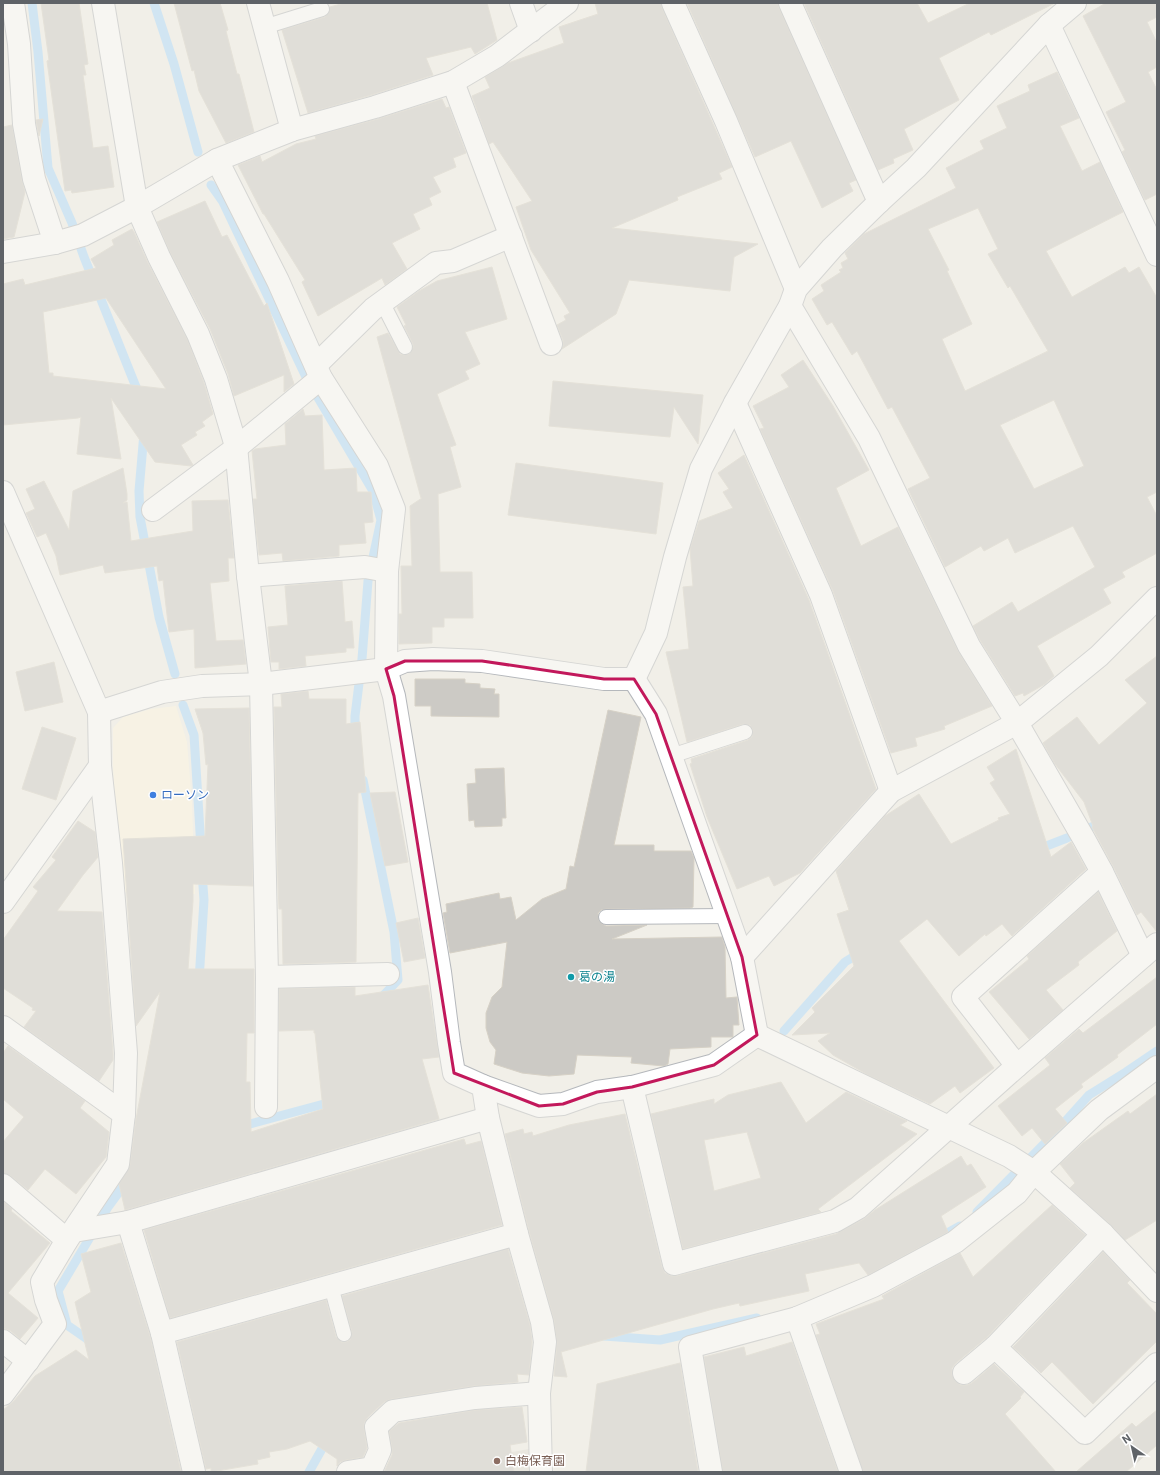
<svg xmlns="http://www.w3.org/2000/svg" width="1160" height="1475" font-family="Roboto,'Noto Sans JP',sans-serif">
<rect width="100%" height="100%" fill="#f1efe8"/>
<polygon fill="#fef7e0" points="176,706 187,742 192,803 195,894 119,892 113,766 113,728 123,717 151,709"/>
<polygon fill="#e1ded6" points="529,1449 530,1472 400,1472"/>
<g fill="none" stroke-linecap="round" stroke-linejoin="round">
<g stroke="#aadaff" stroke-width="9">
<polyline points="32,3 38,52 48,168 72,223 84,257 140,397"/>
<polyline points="154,3 174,64 198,152"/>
<polyline points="211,185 223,202 307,379 373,491 381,520 368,581 362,659 355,716 355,734"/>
<polyline points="144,433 139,491 140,517 159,617 175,674"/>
<polyline points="183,705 194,735 201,848"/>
<polyline points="363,780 394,932 398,980 379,1000"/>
<polyline points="1036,850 1067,838 1100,823 1102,821"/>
<polyline points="199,981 204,900 202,872"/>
<polyline points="784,1031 845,962 861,952"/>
<polyline points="239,1127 335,1101"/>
<polyline points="977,1212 1054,1134 1089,1095 1126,1072 1157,1051"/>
<polyline points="924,1246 960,1226"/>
<polyline points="604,1336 660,1340 757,1318"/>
<polyline points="93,1343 67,1325 58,1291 108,1207 127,1181"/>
<polyline points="309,1472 328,1438"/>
</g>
</g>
<g fill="#cccac5" stroke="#d6d1c6" fill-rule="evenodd">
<polygon points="41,3 79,3 88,64 84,65 86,75 83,75 93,148 108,146 114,187 72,193 71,190 65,191 47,61 49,60"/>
<polygon points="174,3 220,3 228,30 226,31 237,74 239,74 254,132 226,143 199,91 194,70 192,71"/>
<polygon points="344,3 487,3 497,40 475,54 471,47 426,58 433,75 371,95 308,113 282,30 325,17 328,14 330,7"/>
<polygon points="595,3 661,3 662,8 732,167 719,173 722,179 677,197 678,200 612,228 758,244 734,257 730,291 629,280 616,314 562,349 563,346 563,340 557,325 566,320 564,316 570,313 531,250 516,207 532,201 493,142 489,144 472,96 490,88 485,77 508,63 564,43 559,27 598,14"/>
<polygon points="687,3 778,3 779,8 856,180 849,183 853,191 822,208 791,141 755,157"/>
<polygon points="804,3 917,3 928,23 970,3 1055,3 991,35 989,32 939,58 959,100 904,129 913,150 893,159 894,163 878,170"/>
<polygon points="1106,3 1157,3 1157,17 1147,22 1157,43 1157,67 1148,72 1157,90 1157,194 1145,200 1122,152 1125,150 1106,112 1126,102 1083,16"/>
<path d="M 1057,72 L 1079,118 L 1060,126 L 1082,171 L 1100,162 L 1123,212 L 1046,251 L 1072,297 L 1125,267 L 1129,273 L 1139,267 L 1157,298 L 1157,492 L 1147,497 L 1157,516 L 1157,553 L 1122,572 L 1125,577 L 1103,589 L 1111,603 L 1037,646 L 1054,676 L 1045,684 L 1024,696 L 1023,693 L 1015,696 L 980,640 L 973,626 L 1012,602 L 1018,612 L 1095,567 L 1073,526 L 1015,553 L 1008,538 L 984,551 L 981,546 L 945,567 L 908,489 L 930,478 L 892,407 L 888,409 L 857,351 L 852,355 L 832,322 L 827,325 L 812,299 L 824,291 L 821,285 L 841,272 L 839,270 L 843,268 L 841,263 L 848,259 L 845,253 L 864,234 L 956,188 L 946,168 L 984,149 L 980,141 L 1007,128 L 997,106 L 1030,91 L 1028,85 ZM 978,208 L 998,249 L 988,254 L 1008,288 L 1010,286 L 1048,351 L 965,391 L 942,339 L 972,324 L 947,271 L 949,270 L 928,229 ZM 1054,400 L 1084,466 L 1034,489 L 1000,425 Z"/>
<polygon points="442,99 446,108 449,107 466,153 453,158 456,167 433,177 441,192 429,198 432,205 413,214 420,229 392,243 407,269 385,285 382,278 318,316 302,282 305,280 264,214 263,214 238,165 260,156 262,162 296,144 316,139 315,136 378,119"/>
<polygon points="43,119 39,136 36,120"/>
<polygon points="12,125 22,181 25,192 14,237 3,239 3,127"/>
<polygon points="205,201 222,237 227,235 264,306 267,303 294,384 284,392 284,375 234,396 228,374 210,329 170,252 157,222"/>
<path d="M 132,229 L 134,232 L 148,263 L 187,339 L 204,383 L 213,414 L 202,422 L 205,426 L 195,432 L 197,435 L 181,445 L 193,465 L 191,466 L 155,462 L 111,398 L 121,459 L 77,454 L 81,417 L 78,418 L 3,425 L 3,284 L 23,279 L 25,285 L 96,268 L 91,259 L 114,245 L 112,240 ZM 106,298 L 166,389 L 53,376 L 53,373 L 49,373 L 43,312 Z"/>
<polygon points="492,267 507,319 465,332 480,364 465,371 469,379 437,394 456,445 450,447 461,487 438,494 440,572 472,572 473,618 444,618 444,627 432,627 432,643 399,644 399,614 402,614 401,566 412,566 410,506 422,498 421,498 377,337 388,333 400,354 404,355 409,354 413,348 413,344 404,326 406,325 397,307 419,291 437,281"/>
<polygon points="803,360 833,406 869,470 836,488 861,546 898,527 958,651 992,706 944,726 945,729 915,738 917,746 891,753 833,591 760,429 764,428 753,406 789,387 781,375"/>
<polygon points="553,381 703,395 698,444 674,407 670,437 549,426"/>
<polygon points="303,409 305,416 322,415 324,470 356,468 357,492 371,492 373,522 364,523 366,543 339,545 339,556 283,561 282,553 259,555 253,499 257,499 252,451 255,449 286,445 285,424"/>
<polygon points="744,455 809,600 876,789 800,873 774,886 769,876 737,889 707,817 690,764 692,763 691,759 748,740 752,737 753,730 750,725 743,724 687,742 666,652 689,649 683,587 693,586 690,549 699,521 733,508 723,492 729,489 718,473"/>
<polygon points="516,463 663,483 656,534 508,515"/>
<polygon points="123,468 127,494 127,500 123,503 127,502 131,541 193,531 192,501 228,500 234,558 228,558 229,581 210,583 216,641 243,640 246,664 195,668 194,629 169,632 163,580 159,581 157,566 105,573 103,565 60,575 56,556 46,533 37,537 26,513 35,509 26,489 44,481 69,530 73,491"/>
<polygon points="342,581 345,622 352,621 354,648 346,648 346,652 305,656 306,666 279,669 279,662 271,662 268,627 288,625 285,586"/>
<polygon points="1157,656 1157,932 1141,912 1137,915 1113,866 1092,827 1093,826 1084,802 1055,764 1043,743 1077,717 1099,745 1147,703 1125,680"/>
<polygon points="54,662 63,702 25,711 16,672"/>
<polygon points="415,679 465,679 465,683 480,684 480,688 495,689 494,694 499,694 499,717 431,716 431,706 415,706"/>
<polygon points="308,691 309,699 346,699 346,724 360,722 366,792 358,793 356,962 283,964 282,909 279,909 278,886 274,707 282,707 281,694"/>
<polygon points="249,708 253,886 193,884 193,901 188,969 254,969 254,1033 247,1033 246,1082 250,1082 251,1132 323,1109 315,1033 314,1033 314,1030 279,1031 279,989 355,987 355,996 428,985 439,1057 422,1059 439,1119 125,1210 119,1184 130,1165 136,1119 160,992 136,1026 123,839 205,836 208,764 206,765 203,733 195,709"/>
<polygon points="608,710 641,717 614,845 654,845 654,851 691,851 694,858 693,907 690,908 606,909 601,910 598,913 599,921 602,924 606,926 647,925 612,939 722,937 725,947 726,998 737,997 739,1025 733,1025 733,1037 711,1037 711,1047 670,1049 668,1064 664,1066 631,1063 632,1057 577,1055 574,1074 549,1076 522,1073 494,1064 496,1050 490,1042 486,1028 486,1013 492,997 502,987 507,942 450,953 443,913 447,912 446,904 499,893 500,899 511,897 516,920 542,899 566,889 570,866 574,867"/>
<polygon points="42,727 76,738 56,800 22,789"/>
<polygon points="1016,749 1051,857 1071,842 1086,869 1012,936 1002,924 986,936 985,934 959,956 927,919 899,941 994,1068 960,1093 955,1086 930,1104 868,1075 833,1055 818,1041 830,1033 792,1035 815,1012 812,1008 854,966 837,914 849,910 836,871 885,816 919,794 951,844 999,820 998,818 1010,814 990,783 995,780 987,767"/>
<polygon points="504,768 506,818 502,818 502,826 475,827 474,820 469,821 467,784 476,783 475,769"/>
<polygon points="395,792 408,862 385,866 370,793"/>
<polygon points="78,821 95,832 98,857 83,875 57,911 102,912 113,1053 113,1060 99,1081 24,1027 36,1011 32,1010 33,1008 3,988 3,940 38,891 33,887 56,860 52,857"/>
<polygon points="1098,892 1117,931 1078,962 1079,965 1046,990 1063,1010 1029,1039 989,992 1029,959 1027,956"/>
<polygon points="418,918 425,958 404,962 396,923"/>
<polygon points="1157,977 1157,1024 1117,1055 1118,1057 1081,1084 1083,1087 1055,1109 1067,1123 1045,1144 1032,1128 1022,1136 998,1106 1050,1065 1045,1058 1079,1029 1083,1033"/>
<polygon points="8,1046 85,1101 80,1108 109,1132 106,1157 76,1194 45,1169 28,1190 11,1176 3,1173 3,1142 24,1117 3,1099 3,1053"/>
<path d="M 781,1082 L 806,1123 L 846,1092 L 907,1121 L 900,1125 L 917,1134 L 818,1209 L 821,1212 L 683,1249 L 651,1114 L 714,1099 L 714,1104 L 728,1095 ZM 747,1132 L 761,1178 L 714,1191 L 704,1140 Z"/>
<polygon points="1157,1094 1157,1220 1125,1240 1111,1225 1070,1188 1075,1183 1060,1164 1083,1143 1128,1111 1130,1114"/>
<polygon points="625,1114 662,1267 665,1273 671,1276 677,1276 836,1234 864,1219 875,1210 961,1156 967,1166 971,1164 986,1187 941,1216 948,1232 868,1275 859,1263 805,1274 809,1291 740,1306 739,1303 713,1309 561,1352 567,1377 554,1376 557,1343 554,1320 529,1231 505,1134 523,1129 524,1134 532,1132 533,1136 569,1125"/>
<polygon points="464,1139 466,1145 481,1141 502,1225 170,1318 144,1230"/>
<polygon points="3,1201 12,1209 11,1211 50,1243 8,1293 38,1318 20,1339 11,1331 3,1328"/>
<polygon points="1052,1205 1085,1235 986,1338 956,1363 952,1368 952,1375 955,1381 960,1385 967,1385 972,1383 994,1364 1024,1392 1020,1397 1021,1398 1005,1414 1056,1472 863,1472 816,1335 820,1334 816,1324 884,1299 882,1296 960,1253 973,1277"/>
<polygon points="121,1243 150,1336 181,1472 3,1472 3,1410 13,1402 35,1376 76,1350 89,1360 75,1302 91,1292 81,1254"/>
<polygon points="508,1249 530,1325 532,1342 529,1375 517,1374 518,1382 473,1386 391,1399 384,1402 367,1418 364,1423 364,1429 367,1448 363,1457 346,1460 340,1462 337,1466 337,1459 310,1441 287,1449 269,1452 270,1457 257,1460 258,1464 211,1472 211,1468 206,1469 177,1342 326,1300 336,1337 341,1342 346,1342 350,1340 352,1332 342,1296"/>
<polygon points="1103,1252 1130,1280 1127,1283 1157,1314 1157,1341 1093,1404 1052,1362 1041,1373 1013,1347"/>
<polygon points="792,1342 838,1472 723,1472 704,1357 744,1347 746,1356"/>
<polygon points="680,1363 698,1472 586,1472 597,1384"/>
<polygon points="522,1407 527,1442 510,1445 514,1472 384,1472 392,1455 392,1448 389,1431 399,1423 476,1410"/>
<polygon points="1157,1410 1157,1445 1126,1472 1076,1472 1132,1423 1136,1427"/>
</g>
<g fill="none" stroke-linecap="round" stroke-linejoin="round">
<defs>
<g id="service">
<polyline points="264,27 322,9"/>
<polyline points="382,302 405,347"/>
<polyline points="671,756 745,732"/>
<polyline points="606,917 728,916"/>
<polyline points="331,1286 344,1334"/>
</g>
<g id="minor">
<polyline points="13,3 19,44 24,124 34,179 55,243"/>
<polyline points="258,3 292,130"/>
<polyline points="521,3 531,31"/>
<polyline points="673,3 726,121 796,289"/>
<polyline points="790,3 879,202"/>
<polyline points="1049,25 1157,255"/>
<polyline points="453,82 551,344"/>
<polyline points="217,160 278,281 321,378 377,466 394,509 387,571 386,669 394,696 440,972 449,1043 454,1073 483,1086 488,1118 517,1234 542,1322 545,1342 539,1393 541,1472"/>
<polyline points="137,207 159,257 198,334 216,379 236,446 248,576 261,684 267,977 266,1107"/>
<polyline points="3,252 55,243 83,235 137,207 217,160 292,130 375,107 453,82 497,56 567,3"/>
<polyline points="790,306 869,438 969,646 1017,723 1084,839 1102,872 1143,956"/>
<polyline points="316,365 373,309 436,263 453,261 511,236"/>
<polyline points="735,403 821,595 891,791"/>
<polyline points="3,492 99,712 100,766 111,863 126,1053 124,1114 118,1164 67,1240 42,1282 46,1300 55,1324 3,1394"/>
<polyline points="153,510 236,448 321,378"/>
<polyline points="248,576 365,567 387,571"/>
<polyline points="634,679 656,633 675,557 701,469 735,403 790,306 796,289 832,248 879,202 916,168 1049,25 1075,3"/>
<polyline points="634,679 656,714 742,957 757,1035"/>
<polyline points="99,712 162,692 202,686 261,684 386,669 405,661 433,659 482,661 604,679 634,679"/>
<polyline points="3,902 100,766"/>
<polyline points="742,957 891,791 1017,723 1099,656 1157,598"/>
<polyline points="267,977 388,974"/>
<polyline points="3,1027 124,1114"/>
<polyline points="757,1035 1009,1156 1034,1172 1103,1234 1157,1291"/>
<polyline points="1017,1066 963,997 1102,872"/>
<polyline points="483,1086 539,1106 563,1104 597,1092 632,1087 714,1065 757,1035"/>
<polyline points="632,1087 674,1264 835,1221 858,1208 1017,1066 1157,944"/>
<polyline points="3,1185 67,1240"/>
<polyline points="128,1222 162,1333 194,1472"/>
<polyline points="74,1231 128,1222 488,1118"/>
<polyline points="1103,1234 995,1347 1085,1433 1157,1364"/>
<polyline points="797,1318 851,1472"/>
<polyline points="162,1333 517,1234"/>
<polyline points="3,1341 28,1361"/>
<polyline points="964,1373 995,1347"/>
<polyline points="348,1472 372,1468 380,1450 376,1427 393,1411 475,1398 539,1393"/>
<polyline points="711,1472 690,1347 797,1318 873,1286 955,1242 1017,1193 1034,1172 1099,1110 1157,1067"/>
</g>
<polyline id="tertiary" points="103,3 137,207"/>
</defs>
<use href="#service" stroke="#b5b8bc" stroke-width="16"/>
<use href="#minor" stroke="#b5b8bc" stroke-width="24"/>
<use href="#tertiary" stroke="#b5b8bc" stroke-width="24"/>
<use href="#service" stroke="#fff" stroke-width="14"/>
<use href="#minor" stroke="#fff" stroke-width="22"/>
<use href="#tertiary" stroke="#fff" stroke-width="22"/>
</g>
<path d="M0 0H1160V1475H0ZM 405,661 L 482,661 L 604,679 L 634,679 L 656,714 L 742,957 L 757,1035 L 714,1065 L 632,1087 L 597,1092 L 563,1104 L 539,1106 L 454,1073 L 394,696 L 386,669 Z" fill="#f1efe8" fill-opacity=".55" fill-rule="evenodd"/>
<path fill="none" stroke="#c2185b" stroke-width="3" stroke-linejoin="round" d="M 405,661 L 482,661 L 604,679 L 634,679 L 656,714 L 742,957 L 757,1035 L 714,1065 L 632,1087 L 597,1092 L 563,1104 L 539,1106 L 454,1073 L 394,696 L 386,669 Z"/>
<circle fill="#3f7fe0" stroke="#fff" stroke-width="1.5" cx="153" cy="795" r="4"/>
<circle fill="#0f9aa8" stroke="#fff" stroke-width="1.5" cx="571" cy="977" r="4"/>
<circle fill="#8d6e63" stroke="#fff" stroke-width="1.5" cx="497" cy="1461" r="4"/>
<g text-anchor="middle" stroke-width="3" stroke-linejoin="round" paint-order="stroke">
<g font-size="12" fill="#366cbe" stroke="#fff" text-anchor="start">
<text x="161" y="799">ローソン</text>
</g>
<g font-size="12" fill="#0d838f" stroke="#fff" text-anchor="start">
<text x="579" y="981">葛の湯</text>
</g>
<g font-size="12" fill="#785e54" stroke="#fff" text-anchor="start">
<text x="505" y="1465">白梅保育園</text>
</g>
</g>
<rect width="1160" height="1475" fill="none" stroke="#5f6368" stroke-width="8"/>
<g transform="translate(1132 1447) rotate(326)" stroke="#ffffff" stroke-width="3" paint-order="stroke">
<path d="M0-3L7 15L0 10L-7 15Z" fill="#5f6368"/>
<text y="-6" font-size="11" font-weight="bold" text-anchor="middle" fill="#5f6368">N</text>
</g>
</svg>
